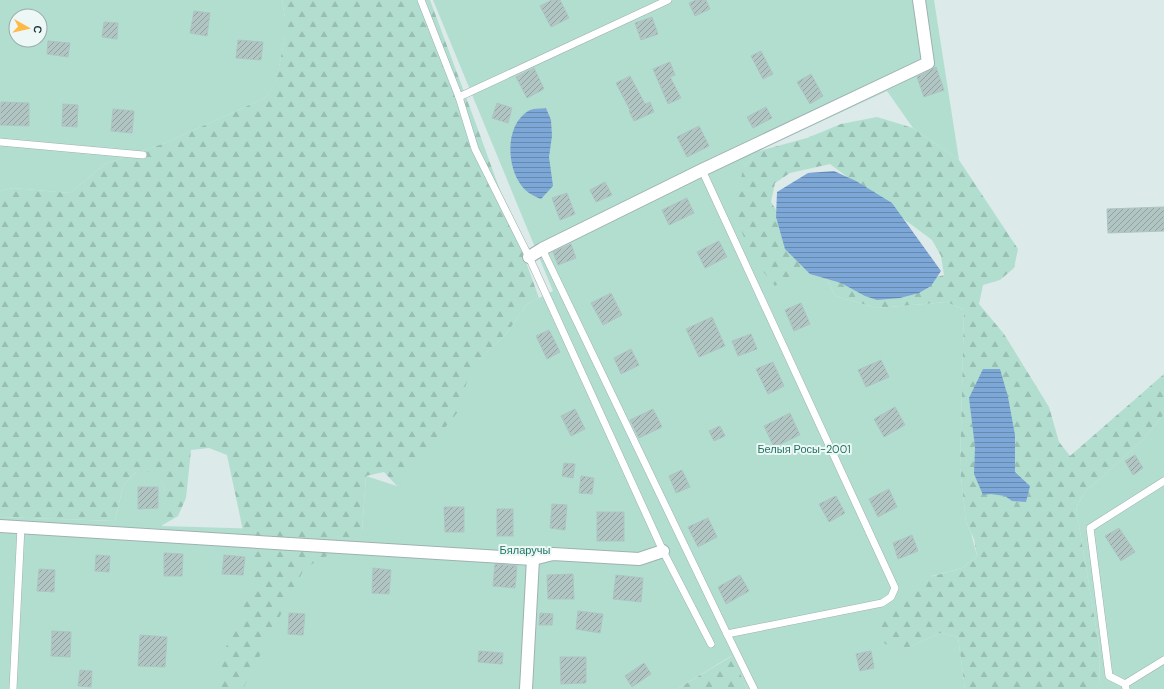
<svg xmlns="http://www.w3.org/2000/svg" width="1164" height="689" font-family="'DM Sans',sans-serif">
<defs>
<pattern id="forest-firs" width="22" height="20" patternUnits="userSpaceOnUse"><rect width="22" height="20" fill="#b2decf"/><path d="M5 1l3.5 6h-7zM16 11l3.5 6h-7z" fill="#99bfb3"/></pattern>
<pattern id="water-rules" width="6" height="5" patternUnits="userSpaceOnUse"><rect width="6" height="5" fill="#7da7d6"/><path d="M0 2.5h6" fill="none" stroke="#6689af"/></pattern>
<pattern id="building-hatch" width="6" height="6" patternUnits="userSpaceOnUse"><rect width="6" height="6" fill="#b1c5c3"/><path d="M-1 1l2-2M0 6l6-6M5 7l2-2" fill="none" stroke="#8fa1a0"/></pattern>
</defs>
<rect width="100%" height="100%" fill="#dceae9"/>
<g fill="#b2decf" fill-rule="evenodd">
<path d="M 0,0 L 282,0 L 285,18 L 285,36 L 276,83 L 265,98 L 165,143 L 105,164 L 70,193 L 13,188 L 0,191 ZM 16,16 L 40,16 L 40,40 L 16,40 Z"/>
<polygon points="433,0 934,0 959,160 913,128 887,91 756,152 744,167 811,263 820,264 835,296 877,308 947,302 964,310 960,468 966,522 971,533 977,556 962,568 932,576 905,649 940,633 958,637 965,689 747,689 731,656 677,689 0,689 0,517 115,521 123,486 136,472 155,472 165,487 161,526 362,532 366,476 397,486 463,375 507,333 527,304 553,291"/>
<polygon points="1164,414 1164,689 1100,689 1099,688 1100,651 1076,507 1086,491 1141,442"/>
</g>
<g fill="url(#forest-firs)">
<polygon points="282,0 430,0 476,124 539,298 527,304 507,333 479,360 469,375 457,413 397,486 384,472 366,476 362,532 337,552 320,559 304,569 243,689 214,689 218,682 226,647 248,597 253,578 227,455 209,448 191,450 186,498 178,516 161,526 162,504 165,487 154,472 136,472 123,486 115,521 0,517 0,191 13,188 70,193 105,164 165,143 265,98 276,82 285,36 285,18"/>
<polygon points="877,117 913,128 959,160 1018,249 1014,268 1000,280 983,285 979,304 1004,334 1049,407 1059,442 1070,456 1164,374 1164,414 1141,442 1086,491 1076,507 1100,651 1099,688 1100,689 965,689 958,637 940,633 905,649 885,644 875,627 911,587 926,578 962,568 977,556 974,539 966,522 960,468 964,310 947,302 877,308 835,296 820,264 910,284 944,275 941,256 932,240 830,164 790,173 775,183 771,202 811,263 775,286 752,258 738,222 736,203 739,185 744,167 756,152 807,138 841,124"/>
<polygon points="732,656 747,689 677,689"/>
</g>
<g fill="url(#water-rules)">
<path d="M 546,108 L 551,120 L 552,136 L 549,157 L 553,186 L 541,199 C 533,196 526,192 521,185 C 506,165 505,123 530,110 C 535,108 541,109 546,108 Z"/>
<polygon points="834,171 856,181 892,203 941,271 931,286 919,293 900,298 877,300 865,296 841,283 810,274 785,249 776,217 777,192 808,173"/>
<polygon points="983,369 1000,369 1008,397 1015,435 1015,472 1030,486 1026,502 1012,501 1005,496 991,494 983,495 974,474 975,447 969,398"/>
</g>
<g fill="url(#building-hatch)" stroke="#aec4c3">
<polygon points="552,0 560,0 569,18 551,27 540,6"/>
<polygon points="696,0 706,0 710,9 695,16 689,3"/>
<polygon points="194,11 210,13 207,36 190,33"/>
<polygon points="652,17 658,34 641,40 635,23"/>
<polygon points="104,22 118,23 117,39 102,37"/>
<polygon points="238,40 263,42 261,60 236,58"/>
<polygon points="48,41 70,43 68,57 47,54"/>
<polygon points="761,51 773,74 763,79 751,56"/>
<polygon points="670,62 675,75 670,77 681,98 668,104 653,69"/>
<polygon points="936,67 944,90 924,97 917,77"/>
<polygon points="534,68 544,89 527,98 516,77"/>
<polygon points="811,74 823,96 810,104 797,82"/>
<polygon points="630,76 645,104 650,102 654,112 634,121 629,111 630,110 616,83"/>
<polygon points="1,102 29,103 29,126 0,125"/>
<polygon points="497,103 512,108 508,123 492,118"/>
<polygon points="63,104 78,105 77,127 62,126"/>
<polygon points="766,107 772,118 753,128 747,117"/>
<polygon points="113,109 134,111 132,133 111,131"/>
<polygon points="699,126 709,146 687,157 677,137"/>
<polygon points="605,182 612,195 596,202 590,190"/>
<polygon points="567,193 575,214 560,220 552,198"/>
<polygon points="687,198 694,213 669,225 662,210"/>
<polygon points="1164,207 1164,231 1108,233 1107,209"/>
<polygon points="719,241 727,257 705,268 697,252"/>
<polygon points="571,244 576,258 558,265 553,252"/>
<polygon points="611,293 622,315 603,325 591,303"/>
<polygon points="801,303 810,324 794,331 785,310"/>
<polygon points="712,317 725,346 699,357 686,329"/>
<polygon points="549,330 560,352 547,359 536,336"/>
<polygon points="751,334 757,349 738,356 732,341"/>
<polygon points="631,349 639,365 621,374 614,358"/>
<polygon points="881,360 889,377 866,387 858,370"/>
<polygon points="773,362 784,386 768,394 756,369"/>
<polygon points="895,407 905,425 884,437 874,419"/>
<polygon points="575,409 585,429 571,436 561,416"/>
<polygon points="653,409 662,427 639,438 630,420"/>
<polygon points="790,413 800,435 774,447 764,426"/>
<polygon points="720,426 725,436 714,441 709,431"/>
<polygon points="1135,455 1143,468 1133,475 1125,461"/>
<polygon points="564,463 575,464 573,478 562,476"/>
<polygon points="682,470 690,487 676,493 669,476"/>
<polygon points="581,476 594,478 592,494 579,493"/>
<polygon points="138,487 158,487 158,508 138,509"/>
<polygon points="889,489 897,507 878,517 869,499"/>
<polygon points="836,496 845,513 829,522 819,504"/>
<polygon points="552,504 567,505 565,530 550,528"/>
<polygon points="444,507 464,507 464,532 445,532"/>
<rect x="497" y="509" width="16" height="27"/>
<rect x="597" y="512" width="27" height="29"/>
<polygon points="708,518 717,537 698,547 688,527"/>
<polygon points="1119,528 1135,552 1121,561 1105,536"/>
<polygon points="912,535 918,551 898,559 893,543"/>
<polygon points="164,553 183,554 182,576 164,576"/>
<polygon points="96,555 110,556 109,572 95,571"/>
<polygon points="224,555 245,557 243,575 222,574"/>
<polygon points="495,564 517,566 515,588 493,586"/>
<polygon points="373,568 391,570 389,594 372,593"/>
<polygon points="39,569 55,570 54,592 37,591"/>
<polygon points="573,574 574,599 548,599 547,575"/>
<polygon points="616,575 643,578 641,602 613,599"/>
<polygon points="740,575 749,591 726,604 718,587"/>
<polygon points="578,611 603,614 600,633 576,629"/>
<polygon points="289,613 305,614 303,635 288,634"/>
<polygon points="540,613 553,614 552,625 539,625"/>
<polygon points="52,631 71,632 70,657 51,656"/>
<polygon points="140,635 167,637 165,667 138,666"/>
<polygon points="479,651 503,653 502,664 478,662"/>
<polygon points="871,651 874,668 860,671 856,654"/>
<polygon points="560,657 586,657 586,683 561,684"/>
<polygon points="644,663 651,674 632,687 625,676"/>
<polygon points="80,670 92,671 91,687 78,686"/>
</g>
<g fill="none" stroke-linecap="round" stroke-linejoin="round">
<defs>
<g id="lane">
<polyline points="421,0 459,97 475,149 529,257 663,551 711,644"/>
<polyline points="459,97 668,0"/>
<polyline points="0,142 143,155"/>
<polyline points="702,170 895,588 891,597 882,603 727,634"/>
<polyline points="542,249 727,634 754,689"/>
<polyline points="1125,684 1109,676 1090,528 1164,481"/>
<polyline points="13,689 21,527"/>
<polyline points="1126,689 1125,684 1164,660"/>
</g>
<g id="street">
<polyline points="529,257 542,249 702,170 928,63 919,0"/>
<polyline points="0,526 533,559 553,554 639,559 663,551"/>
<polyline points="526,689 533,559"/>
</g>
</defs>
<use href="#lane" stroke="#9fb1b1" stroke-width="8"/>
<use href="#street" stroke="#9fb1b1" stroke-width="14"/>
<use href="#lane" stroke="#fff" stroke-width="7"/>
<use href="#street" stroke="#fff" stroke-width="12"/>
</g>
<g text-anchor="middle" stroke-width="4" stroke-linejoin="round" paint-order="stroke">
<g font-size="11" fill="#237562" stroke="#ecf7f6">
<text x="804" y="453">Белыя Росы-2001</text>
<text x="525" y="554">Бяларучы</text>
</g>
</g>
<g transform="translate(28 28) rotate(98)"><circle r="19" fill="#ecf7f6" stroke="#99aaab"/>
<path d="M0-3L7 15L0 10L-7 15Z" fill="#ffb945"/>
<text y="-6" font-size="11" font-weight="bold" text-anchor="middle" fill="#1d373b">С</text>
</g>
</svg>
